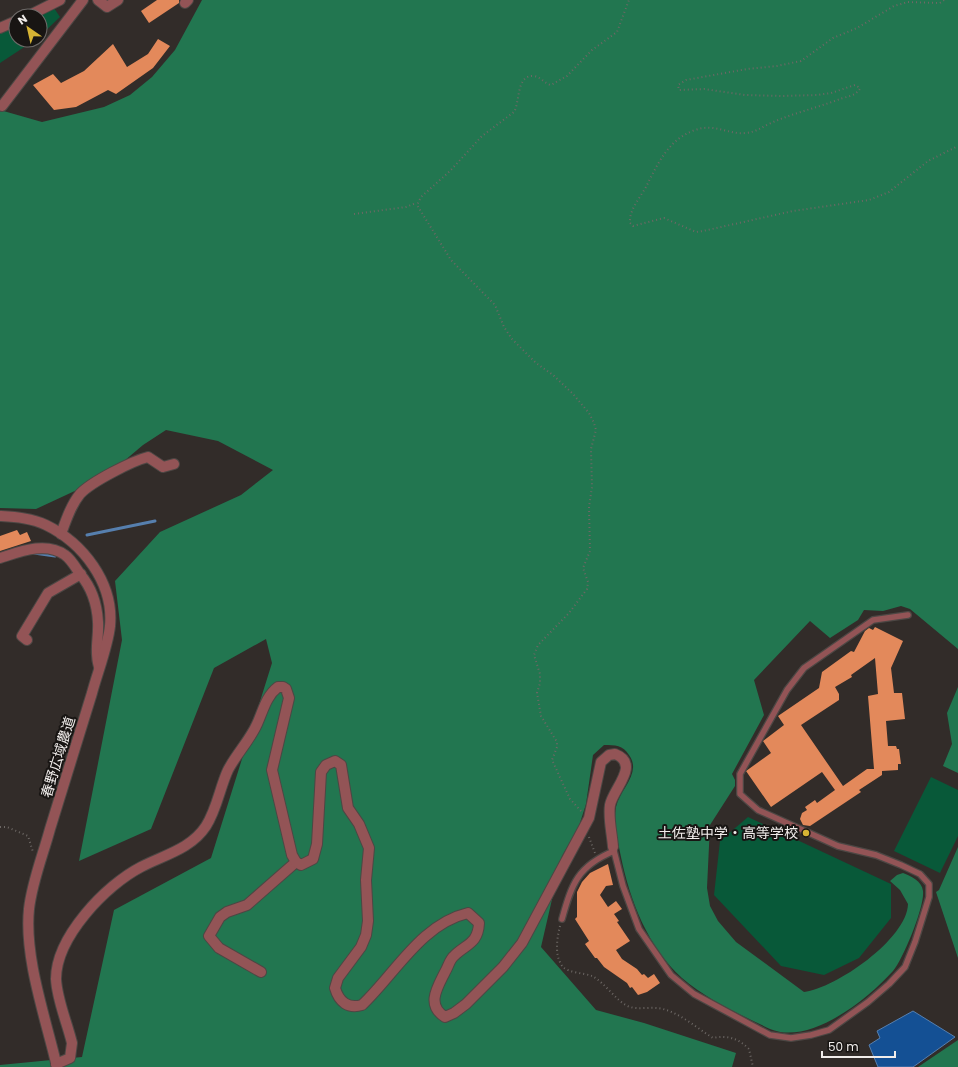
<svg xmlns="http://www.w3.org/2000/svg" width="958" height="1067" font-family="Poppins,'Noto Sans JP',sans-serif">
<rect width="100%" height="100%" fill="#322c29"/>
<g fill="#085939">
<polygon points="54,8 60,17 40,36 40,16 36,16"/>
<polygon points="16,25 16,40 35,40 0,63 0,32"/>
<polygon points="931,777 958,790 958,836 940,873 894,851"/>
<polygon points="748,817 891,884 891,918 859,958 824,975 781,966 714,895 720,841"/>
</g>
<g fill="#227650">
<path d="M 202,0 L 958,0 L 958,649 L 910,609 L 901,606 L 883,611 L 864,610 L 858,620 L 830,638 L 810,621 L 754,680 L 764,715 L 732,774 L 735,780 L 735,786 L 710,825 L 707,888 L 710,906 L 718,921 L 736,942 L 804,992 C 836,988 907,939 908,904 L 900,890 L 890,881 L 897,875 L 903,873 C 911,876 922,881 923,891 C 925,906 903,959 893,971 C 868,999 810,1046 770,1029 C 741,1015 706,999 682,978 C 648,947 630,901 621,857 C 618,842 613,822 616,807 C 620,789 642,773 629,755 C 623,745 615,745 604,745 L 593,755 L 586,804 L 579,826 L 562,856 L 541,947 L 596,1010 L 644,1023 L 736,1053 L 732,1067 L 0,1067 L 0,1065 L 82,1057 L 114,910 L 211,858 L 272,663 L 266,639 L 214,668 L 151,829 L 79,861 L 122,640 L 115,581 L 160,532 L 241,495 L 273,470 L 218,441 L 166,430 L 143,445 L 117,467 L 79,489 L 36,509 L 0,508 L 0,110 L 42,122 L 104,107 L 130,95 L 152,77 L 175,50 Z"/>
<polygon points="958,687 958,773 943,766 952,744 947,713"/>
<polygon points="958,847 958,958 936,892 939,890"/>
<polygon points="958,1040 958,1067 918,1067"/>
</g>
<polygon fill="#145094" stroke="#567fae" points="913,1011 955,1037 913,1067 878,1067 869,1045 880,1038 877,1031"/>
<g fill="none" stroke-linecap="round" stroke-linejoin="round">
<g stroke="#567fae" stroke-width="3">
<polyline points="87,535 155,521"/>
<polyline points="34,553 55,556"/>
</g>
</g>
<g fill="#e3895b" fill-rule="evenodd">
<polygon points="157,0 179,0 179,3 149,23 141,11"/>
<polygon points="158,39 170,46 153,68 116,94 108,90 76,107 54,110 33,85 53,74 61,83 84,71 113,44 127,67 148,54"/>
<polygon points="17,530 20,535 27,532 31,541 0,551 0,536"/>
<path d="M 875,627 L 903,641 L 891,668 L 894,693 L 902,693 L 905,719 L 886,721 L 888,746 L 896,746 L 897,749 L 899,749 L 901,764 L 898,764 L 898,770 L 882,771 L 882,775 L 859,790 L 861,792 L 810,826 L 803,825 L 800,819 L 802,813 L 807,810 L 805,807 L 815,800 L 817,803 L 835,790 L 822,772 L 771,807 L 746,771 L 771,753 L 763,741 L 784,725 L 778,716 L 819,688 L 822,672 L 851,651 L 854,652 L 865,631 L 869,628 L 873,630 ZM 875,658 L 878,694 L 868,696 L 874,769 L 867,769 L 843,786 L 801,725 L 839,700 L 839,694 L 835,687 L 852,677 L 851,675 Z"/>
<polygon points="608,864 613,885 606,886 600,895 608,907 616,901 622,909 614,914 619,921 617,922 630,941 616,950 622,959 637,969 642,975 644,974 648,978 654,974 660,983 647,992 638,995 632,987 630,988 627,983 604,967 597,958 595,958 585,944 589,941 575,919 577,917 577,892 582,882 590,873"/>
</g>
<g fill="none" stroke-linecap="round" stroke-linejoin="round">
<defs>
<g id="service">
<polyline points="613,847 623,886 639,929 671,975 694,994 770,1035 791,1038 811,1035 829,1030 868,1002 889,984 905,967 915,942 929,897 929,884 920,874 901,865 876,855 838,846 758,810 740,794 740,774 787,690 804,668 873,620 908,615"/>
<path d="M 562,919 C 572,883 578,866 614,851"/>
</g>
<g id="minor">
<polyline points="98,0 107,7 118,0"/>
<polyline points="185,3 188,0"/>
<polyline points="28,16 60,0"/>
<polyline points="0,28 16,21"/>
<polyline points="2,106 83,0"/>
<path d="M 61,534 C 66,520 71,505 80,494 C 91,482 132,461 148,457 L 163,467 L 174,464"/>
<path d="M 0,558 C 19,552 46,541 65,555 C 71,559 76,568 80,574 C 92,588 97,603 98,622 C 99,638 94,651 99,667"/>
<polyline points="27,640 22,636 48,593 81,574"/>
<polyline points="261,972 219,948 209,936 220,917 227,912 247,905 296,862"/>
<path d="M 56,1064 L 70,1058 L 72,1043 C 67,1022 57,1000 56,979 C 56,937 106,885 141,867 C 164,855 191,849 206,826 C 217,809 220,787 228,770 C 237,753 250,740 257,724 C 263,711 266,696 278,687 L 283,687 L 286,689 L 289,698 L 272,770 L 292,855 L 296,862 L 301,865 L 313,859 L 317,844 L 321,772 L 326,765 L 335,761 L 341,765 L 348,808 L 359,824 L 369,848 L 366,880 L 368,921 L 366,935 L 361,947 L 338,978 L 335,988 C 339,1002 348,1009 362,1005 C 395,974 421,924 468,913 L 479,923 C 478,944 466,944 454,956 C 450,959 448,967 445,972 C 437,988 426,1005 445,1017 L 454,1013 L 466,1004 L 503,967 L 522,943 L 589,818 L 601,762 L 609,755 L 615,754 C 641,764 613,789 610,805 C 608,818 612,833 613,847"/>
</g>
<path id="tertiary" d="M 0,516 C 15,517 32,518 46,525 C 83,543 114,583 110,626 C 108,646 97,674 92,693 C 78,739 64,784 50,829 C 43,855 32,882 29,909 C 24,958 46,1019 57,1067"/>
</defs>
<use href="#service" stroke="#4d4744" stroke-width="8"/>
<use href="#minor" stroke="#4d4744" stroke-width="12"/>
<use href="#tertiary" stroke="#4d4744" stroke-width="12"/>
<g stroke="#6d6865" stroke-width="2" stroke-dasharray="1 3" stroke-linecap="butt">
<path d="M 944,0 L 940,3 L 908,2 L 894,6 L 857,28 L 833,38 L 801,61 L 777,66 L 747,69 L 686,80 L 678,85 L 679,90 L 704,89 L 745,95 L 781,96 L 817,95 L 831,93 L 855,85 L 860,88 C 858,95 846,97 840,99 C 817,108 793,113 771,123 C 762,127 756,132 746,133 C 729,135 715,123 695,130 C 669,139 658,163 647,185 C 641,197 629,209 630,223 L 633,226 L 664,218 L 696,232 L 703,231 L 793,211 L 869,200 L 889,192 L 928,161 L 958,146"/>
<polyline points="354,214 406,207 416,203"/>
<path d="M 581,811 L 570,799 L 552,760 L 557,747 L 557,742 L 541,716 L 537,693 L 540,683 L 540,674 L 534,655 L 538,645 L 569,613 L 587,589 L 588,582 L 583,568 L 590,551 L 589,507 L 592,487 L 591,449 L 596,430 L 594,423 L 589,413 L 573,394 L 553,375 L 536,363 L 512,339 L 504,327 L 495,305 L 451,260 L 417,205 L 421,197 L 450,171 L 482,136 L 514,112 C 520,103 516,74 534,76 C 541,77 545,84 551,85 L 567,76 L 592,50 L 617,32 L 629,0"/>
<polyline points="0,827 7,827 28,836 33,852"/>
<polyline points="589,837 595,853"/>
<path d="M 560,926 C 557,938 554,956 563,967 C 569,973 584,973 592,976 C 606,983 616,1002 630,1007 C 640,1010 652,1006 663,1009 C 681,1014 697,1028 713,1038 C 727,1035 738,1038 749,1049 L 753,1067"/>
</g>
<use href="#service" stroke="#935456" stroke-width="5.5"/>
<use href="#minor" stroke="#935456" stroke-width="10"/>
<use href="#tertiary" stroke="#935456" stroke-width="10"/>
</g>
<circle fill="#d7b434" stroke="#181513" stroke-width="1.5" cx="806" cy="833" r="4"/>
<g text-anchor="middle" stroke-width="4" stroke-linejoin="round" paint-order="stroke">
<g font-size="14" fill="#f1edeb" stroke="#181513">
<text transform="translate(58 757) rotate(-73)" y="5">春野広域農道</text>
</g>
<g font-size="14" fill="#f1edeb" stroke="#181513" text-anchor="end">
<text x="798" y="838">土佐塾中学・高等学校</text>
</g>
</g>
<g transform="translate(28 28) rotate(326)"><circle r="19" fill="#181513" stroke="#6f6b69"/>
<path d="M0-3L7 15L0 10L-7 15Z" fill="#d7b434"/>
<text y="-6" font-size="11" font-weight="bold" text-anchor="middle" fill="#f1edeb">N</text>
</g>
<path d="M822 1051v6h73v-6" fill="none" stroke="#f1edeb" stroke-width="2"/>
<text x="828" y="1051" font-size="12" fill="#f1edeb" stroke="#181513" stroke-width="3" paint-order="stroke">50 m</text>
</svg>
